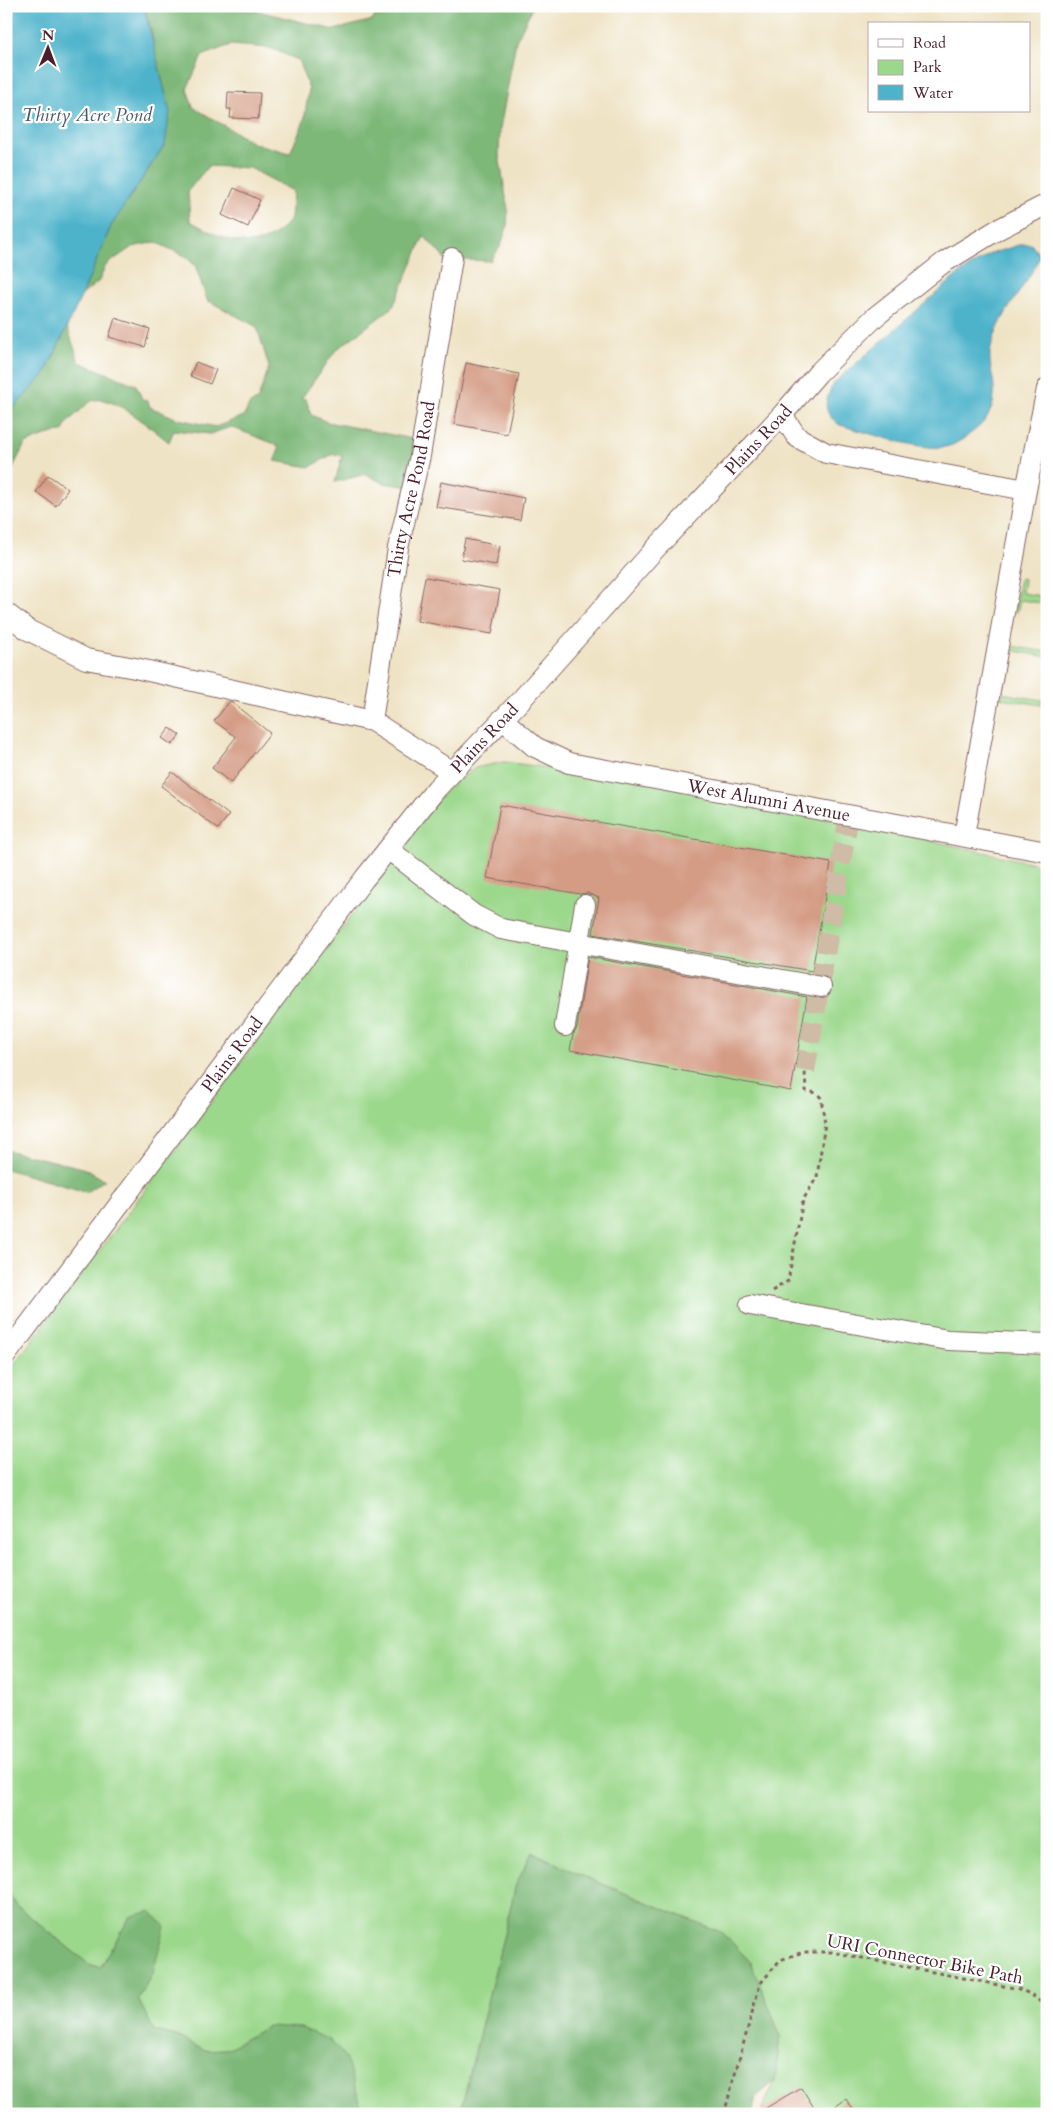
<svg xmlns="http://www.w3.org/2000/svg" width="1053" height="2120" font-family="Cardo,serif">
<rect width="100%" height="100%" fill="#fff"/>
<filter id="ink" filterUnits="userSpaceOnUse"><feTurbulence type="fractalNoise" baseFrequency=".02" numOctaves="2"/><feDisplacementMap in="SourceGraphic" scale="10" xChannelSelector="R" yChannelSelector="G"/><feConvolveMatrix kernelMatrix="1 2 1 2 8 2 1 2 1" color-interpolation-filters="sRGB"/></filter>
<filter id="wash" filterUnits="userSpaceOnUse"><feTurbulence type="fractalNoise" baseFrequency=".0096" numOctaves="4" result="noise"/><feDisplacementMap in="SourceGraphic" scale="20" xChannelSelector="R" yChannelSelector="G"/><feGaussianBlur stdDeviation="1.12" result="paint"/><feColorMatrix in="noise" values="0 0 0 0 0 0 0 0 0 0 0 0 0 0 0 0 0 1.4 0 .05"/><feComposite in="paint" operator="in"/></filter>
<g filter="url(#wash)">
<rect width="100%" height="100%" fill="#efe3c5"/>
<g fill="#9cd88c" stroke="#737c5c">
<polygon points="1020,578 1024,579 1022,593 1047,597 1047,604 1020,600 1017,612 1014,611"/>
<polygon points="1011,646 1047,652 1047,657 1010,650"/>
<polygon points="1002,693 1047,701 1047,706 1001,698"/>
<polygon points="504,762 672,784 1047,866 1047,2114 760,2114 775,2081 780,2035 752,1964 723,1933 580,1875 533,1852 516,1885 460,2114 361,2114 359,2098 269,2026 227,2049 204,2050 176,2036 154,2031 138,1999 153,1972 130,1917 100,1968 87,1963 17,1906 6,1890 6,1375 445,791 475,768"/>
</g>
<g fill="#7db878" stroke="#646c52" fill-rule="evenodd">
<path d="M 144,6 L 204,6 L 258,11 L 334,30 L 373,20 L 379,6 L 533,6 L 516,41 L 500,129 L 499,155 L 508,210 L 507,227 L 500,247 L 490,261 L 445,259 L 424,236 L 393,307 L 336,350 L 301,399 L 306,399 L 311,415 L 327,422 L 418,440 L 410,487 L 383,483 L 366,474 L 335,482 L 342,456 L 333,454 L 310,467 L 275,461 L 279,448 L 275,444 L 231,427 L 210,434 L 174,430 L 169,442 C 153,430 116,396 95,400 C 89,401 84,407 80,411 C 72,418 66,422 63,432 L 53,433 L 25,444 L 6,481 L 6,416 L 45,374 L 67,327 L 79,362 L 136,385 L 142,399 L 148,401 L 150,407 L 178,419 L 216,427 L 244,416 L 249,405 L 258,399 L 269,367 L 257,327 L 207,300 L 195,265 L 183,255 L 155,242 L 132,247 L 106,265 L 99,281 L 82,295 L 111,226 L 165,144 L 152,34 ZM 230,45 L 270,48 L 298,60 L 309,89 L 304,121 L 290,153 L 253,143 L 193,107 L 187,89 L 202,56 ZM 208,166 L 250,168 L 293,191 L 291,219 C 286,224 281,231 274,235 C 246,253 216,235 190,221 L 188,191 Z"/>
<polygon points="6,1150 83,1168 105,1180 86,1192 6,1169"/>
<polygon points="532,1852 580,1875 723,1933 752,1964 780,2035 775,2081 756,2097 752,2114 460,2114 516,1885"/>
<polygon points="6,1890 17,1906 87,1963 100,1968 130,1917 151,1911 165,1927 153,1972 138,1999 154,2031 176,2036 204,2050 227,2049 269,2026 301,2028 330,2040 345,2057 359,2098 361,2114 6,2114"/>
</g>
<g fill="#4db3cb" stroke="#4c697b">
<polygon points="6,6 144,6 170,112 165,144 111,226 82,295 45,374 6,416"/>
<path d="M 1022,244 L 1031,244 L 1040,256 C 1026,288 1000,312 991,347 C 986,366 998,382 993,403 C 990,415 984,423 975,430 C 966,437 956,445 945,447 C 920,451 866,432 840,425 C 821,412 824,400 835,382 L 956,276 L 990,254 Z"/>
</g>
<g id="blocks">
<g fill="#d49c85">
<polygon points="228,92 260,93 258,119 230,118 231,109 227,109"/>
<polygon points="234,188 260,200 248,227 222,215"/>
<polygon points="115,318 150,329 145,347 109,337"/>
<polygon points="196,362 216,370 210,384 190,376"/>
<polygon points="466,363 519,374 507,434 454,424"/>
<polygon points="48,475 68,489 56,506 36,492"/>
<polygon points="441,482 524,498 520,520 436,507"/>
<polygon points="465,539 500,546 496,565 461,559"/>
<polygon points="425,577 500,590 492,634 417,621"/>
<polygon points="230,701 270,733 231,783 212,768 236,737 214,721"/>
<polygon points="170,728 180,735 172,745 162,738"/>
<polygon points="172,772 229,815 218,829 161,786"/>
<polygon points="500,805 831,863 812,971 593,934 599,898 587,893 580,894 487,878"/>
<polygon points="588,957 807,997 791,1091 570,1050 573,1035 577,1028"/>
<polygon points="801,2087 818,2114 756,2114"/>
<polygon points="846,2099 856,2114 825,2114"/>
</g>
</g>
</g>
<g filter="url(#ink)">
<use href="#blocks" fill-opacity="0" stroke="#846461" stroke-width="1"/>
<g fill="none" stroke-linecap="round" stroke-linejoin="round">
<polyline stroke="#cebca6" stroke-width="20" stroke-dasharray="20 10" stroke-linecap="butt" points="805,1071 849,815"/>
<defs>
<g id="minor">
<polyline points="782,415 797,437 826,453 1026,490"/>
<polyline points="6,613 28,630 86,659 135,668 372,721 452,772"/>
<path id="s1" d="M 502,719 L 535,747 L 569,763 L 1047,852"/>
<path id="s2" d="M 372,721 L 398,548 L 420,456 L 452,258"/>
<polyline points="964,836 1026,490 1047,389"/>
<polyline points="388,849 474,915 501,929 821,987"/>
<polyline points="565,1026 585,905"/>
<polyline points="750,1305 948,1340 1047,1344"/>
<path id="s3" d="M 6,1355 L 364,879 L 437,788 L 521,700 L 656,548 L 782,415 L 818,373 L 875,317 L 943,263 L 997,230 L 1047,204"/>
</g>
</defs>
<use href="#minor" stroke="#846461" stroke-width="22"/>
<g stroke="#846461" stroke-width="3" stroke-dasharray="4 4" stroke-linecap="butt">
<polyline points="772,1291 788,1281 803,1200 817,1177 825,1123 821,1098 817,1093 806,1091 805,1071"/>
<polyline points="724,2114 760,1984 780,1960 803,1952 832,1952 1019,1989 1032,1995 1047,2007"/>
<polyline points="889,2114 891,2112"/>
</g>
<use href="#minor" stroke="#fff" stroke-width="20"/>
</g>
</g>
<g text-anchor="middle" stroke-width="4.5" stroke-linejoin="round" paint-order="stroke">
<g font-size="18" fill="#4a1f2b" stroke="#fff">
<text dy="6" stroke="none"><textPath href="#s3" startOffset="1186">Plains Road</textPath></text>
<text dy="6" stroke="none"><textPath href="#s2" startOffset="235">Thirty Acre Pond Road</textPath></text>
<text dy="6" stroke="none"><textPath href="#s3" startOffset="781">Plains Road</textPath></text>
<text dy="6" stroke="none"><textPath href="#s1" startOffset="284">West Alumni Avenue</textPath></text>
<text dy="6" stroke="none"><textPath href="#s3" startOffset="376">Plains Road</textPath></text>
<text transform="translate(925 1959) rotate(11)" y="6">URI Connector Bike Path</text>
</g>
<g font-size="19" font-style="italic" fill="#4b5a6b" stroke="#fff">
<text x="87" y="121">Thirty Acre Pond</text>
</g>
</g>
<rect width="1053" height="2120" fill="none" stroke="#fff" stroke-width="25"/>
<rect x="868" y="22" width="162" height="90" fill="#ffffff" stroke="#b7a5aa"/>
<rect x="878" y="39" width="25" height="8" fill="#ffffff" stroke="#b7a5aa"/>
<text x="913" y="48" font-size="15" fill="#4a1f2b">Road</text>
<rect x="878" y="60" width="25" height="15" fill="#9cd88c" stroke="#b7a5aa"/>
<text x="913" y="72" font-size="15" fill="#4a1f2b">Park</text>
<rect x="878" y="85" width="25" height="15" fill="#4db3cb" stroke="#b7a5aa"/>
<text x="913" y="98" font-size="15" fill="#4a1f2b">Water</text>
<g transform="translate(48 48) rotate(1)" stroke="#ffffff" stroke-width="4" paint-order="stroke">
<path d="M0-4L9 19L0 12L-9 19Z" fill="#4a1f2b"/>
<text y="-8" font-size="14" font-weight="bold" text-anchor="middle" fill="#4a1f2b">N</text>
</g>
</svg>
